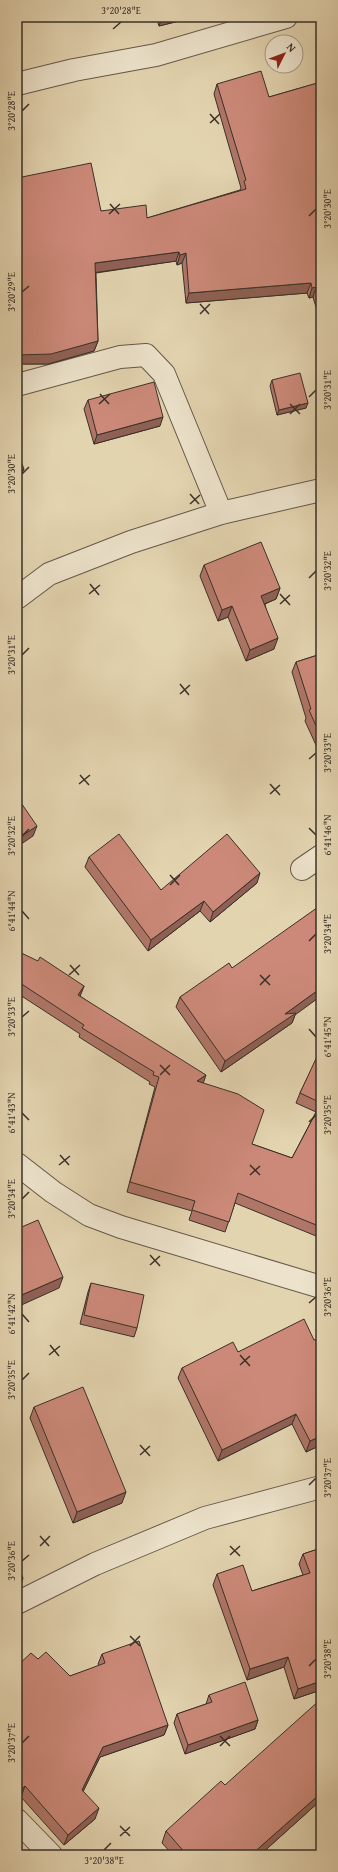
<svg xmlns="http://www.w3.org/2000/svg" width="338" height="1872" font-family="'Gentium Book Plus',serif">
<rect width="100%" height="100%" fill="#e3d4b0"/>
<filter id="stains"><feTurbulence type="fractalNoise" baseFrequency=".005" numOctaves="4"/><feColorMatrix values="0 0 0 0 .2 0 0 0 0 .09 0 0 0 0 .02 0 0 0 .5 -.17"/></filter>
<radialGradient id="worn" r=".72"><stop offset=".6" stop-color="#630" stop-opacity="0"/><stop offset="1" stop-color="#630" stop-opacity=".3"/></radialGradient>
<g fill="none" stroke-linecap="round" stroke-linejoin="round">
<defs>
<g id="minor">
<polyline points="17,84 74,70 156,55 286,17"/>
<polyline points="17,385 120,357 146,355 164,374 221,513"/>
<polyline points="17,598 49,574 131,542 221,513 321,490"/>
<polyline points="302,869 321,856"/>
<polyline points="17,1164 53,1192 89,1215 121,1227 321,1287"/>
<polyline points="17,1603 95,1564 205,1518 321,1487"/>
<polyline points="17,1820 51,1855"/>
</g>
</defs>
<use href="#minor" stroke="#64594a" stroke-width="24"/>
<use href="#minor" stroke="#ede3cc" stroke-width="22"/>
</g>
<g fill="#af7668" stroke="#3a3028">
<polygon points="156,17 195,17 159,26"/>
<polygon points="321,82 321,324 313,297 309,298 307,293 186,303 182,263 177,265 176,261 96,273 98,341 94,351 48,364 17,364 17,178 101,211 147,218 240,190 241,188 214,94 217,84 269,97"/>
<polygon points="272,380 306,408 277,415 270,386"/>
<polygon points="88,400 160,426 94,444 84,409"/>
<polygon points="204,565 280,588 276,599 265,604 274,649 246,661 228,617 218,621 200,576"/>
<polygon points="321,654 321,756 305,721 306,718 292,672 296,662"/>
<polygon points="89,857 161,890 257,883 210,922 200,911 148,951 85,867"/>
<polygon points="17,951 84,986 80,996 203,1083 252,1144 292,1158 316,1112 296,1103 300,1093 321,1050 321,1238 235,1203 225,1232 189,1220 192,1211 127,1192 155,1087 149,1084 150,1082 79,1037 80,1034 17,993"/>
<polygon points="232,968 295,1015 292,1023 221,1072 176,1007 180,997"/>
<polygon points="91,1283 137,1328 134,1337 80,1324 88,1292"/>
<polygon points="314,1340 321,1340 321,1445 306,1452 292,1424 218,1461 178,1378 182,1368 238,1352"/>
<polygon points="34,1407 122,1503 73,1523 30,1418"/>
<polygon points="321,1548 321,1690 294,1699 284,1667 247,1680 213,1585 217,1574 252,1591 303,1575 299,1564 303,1554"/>
<polygon points="102,1654 168,1725 164,1735 100,1757 83,1791 95,1819 64,1845 21,1797 38,1659 70,1676 99,1666 98,1664"/>
<polygon points="209,1695 258,1720 255,1729 185,1754 174,1723 177,1714 206,1704"/>
<polygon points="321,1800 260,1855 173,1855 162,1843 166,1831"/>
</g>
<g fill="#8f6055" stroke="#3a3028">
<polygon points="17,17 29,17 29,18 17,19"/>
<polygon points="162,17 195,17 159,26"/>
<polygon points="179,252 176,261 92,273 95,263"/>
<polygon points="186,253 182,263 177,265 180,255"/>
<polygon points="311,283 307,293 186,303 189,293"/>
<polygon points="316,287 313,297 309,298 312,288"/>
<polygon points="98,341 94,351 48,364 17,364 17,355"/>
<polygon points="308,403 306,408 277,415 279,410"/>
<polygon points="163,417 160,426 94,444 97,435"/>
<polygon points="24,469 20,478 17,479 17,471"/>
<polygon points="280,588 276,599 257,607 261,596"/>
<polygon points="232,606 228,617 218,621 222,610"/>
<polygon points="278,638 274,649 246,661 250,650"/>
<polygon points="37,826 33,836 17,847 17,839"/>
<polygon points="260,873 257,883 210,922 213,912"/>
<polygon points="204,901 200,911 148,951 151,940"/>
<polygon points="84,986 80,996 74,1005 78,995"/>
<polygon points="321,988 321,996 295,1015 292,1023 221,1072 225,1061 285,1014"/>
<polygon points="206,1075 203,1084 197,1081"/>
<polygon points="63,1277 59,1288 17,1307 17,1297"/>
<polygon points="296,1414 292,1424 218,1461 222,1450"/>
<polygon points="321,1436 321,1445 306,1452 310,1441"/>
<polygon points="126,1492 122,1503 73,1523 77,1512"/>
<polygon points="23,1578 20,1588 17,1589 17,1582"/>
<polygon points="288,1657 284,1667 247,1680 250,1669"/>
<polygon points="321,1681 321,1690 294,1699 298,1689"/>
<polygon points="258,1720 255,1729 185,1754 188,1745"/>
<polygon points="168,1725 164,1735 100,1757 79,1800 82,1790 103,1747"/>
<polygon points="25,1786 21,1797 17,1800 17,1793"/>
<polygon points="321,1793 321,1800 260,1855 251,1855"/>
<polygon points="99,1808 95,1819 64,1845 68,1835"/>
</g>
<g fill="#cc8979" stroke="#3a3028">
<polygon points="261,71 269,97 321,82 321,302 316,287 312,288 311,283 189,293 186,253 180,255 179,252 95,263 98,341 51,354 17,355 17,178 91,163 101,211 146,205 147,218 246,189 244,181 246,180 217,84"/>
<polygon points="300,373 308,403 279,410 272,380"/>
<polygon points="154,382 163,417 97,435 88,400"/>
<polygon points="17,451 24,469 17,471"/>
<polygon points="261,542 280,588 261,596 278,638 250,650 232,606 222,610 204,565"/>
<polygon points="321,654 321,737 309,710 311,709 296,662"/>
<polygon points="17,797 37,826 17,839"/>
<polygon points="119,834 161,890 227,834 260,873 213,912 204,901 151,940 89,857"/>
<polygon points="321,905 321,988 285,1014 296,1013 225,1061 180,997 229,963 232,968"/>
<polygon points="17,951 38,961 40,957 84,986 78,995 206,1075 197,1081 238,1094 264,1110 252,1144 292,1158 321,1103 300,1093 320,1050 321,1050 321,1227 238,1193 229,1222 192,1210 195,1201 130,1182 159,1077 153,1075 154,1072 82,1028 84,1025 17,981"/>
<polygon points="38,1220 63,1277 17,1297 17,1229"/>
<polygon points="91,1283 144,1295 137,1328 84,1315"/>
<polygon points="304,1319 314,1340 321,1340 321,1436 310,1441 296,1414 222,1450 182,1368 233,1342 238,1352"/>
<polygon points="83,1387 126,1492 77,1512 34,1407"/>
<polygon points="321,1548 321,1681 298,1689 288,1657 250,1669 217,1574 243,1565 252,1591 310,1573 303,1554"/>
<polygon points="17,1563 23,1578 17,1582"/>
<polygon points="139,1641 168,1725 103,1747 82,1790 99,1808 68,1835 25,1786 17,1793 17,1666 31,1653 38,1659 46,1652 70,1676 105,1663 102,1654"/>
<polygon points="245,1682 258,1720 188,1745 177,1714 212,1702 209,1695"/>
<polygon points="321,1699 321,1793 251,1855 187,1855 166,1831 221,1781 225,1785"/>
</g>
<path fill="none" stroke="#3a3028" stroke-width="1.5" d="M 113,29 L 121,22M 22,111 L 29,104M 210,114 L 219,124M 210,123 L 220,114M 110,204 L 119,214M 109,214 L 120,204M 309,216 L 316,209M 22,292 L 29,286M 200,304 L 209,314M 200,314 L 210,304M 100,394 L 109,404M 309,397 L 316,390M 99,404 L 110,394M 290,404 L 300,414M 290,414 L 300,404M 22,474 L 29,467M 190,494 L 199,504M 190,504 L 200,495M 309,578 L 316,571M 90,584 L 99,595M 89,594 L 100,585M 280,594 L 290,605M 280,604 L 290,595M 22,655 L 29,648M 180,684 L 189,695M 180,694 L 190,685M 309,759 L 316,753M 80,775 L 89,785M 79,784 L 90,775M 270,784 L 280,795M 270,794 L 280,785M 309,828 L 316,835M 22,836 L 29,829M 170,875 L 179,885M 170,885 L 180,875M 22,911 L 29,919M 309,941 L 316,934M 70,965 L 79,975M 69,975 L 80,965M 260,975 L 270,985M 260,985 L 270,975M 22,1017 L 29,1011M 309,1029 L 316,1037M 160,1065 L 170,1075M 160,1075 L 170,1065M 22,1113 L 29,1120M 309,1122 L 316,1115M 60,1155 L 69,1165M 59,1165 L 70,1156M 250,1165 L 260,1175M 250,1175 L 260,1166M 22,1199 L 29,1192M 150,1255 L 160,1266M 150,1265 L 160,1256M 309,1303 L 316,1297M 22,1314 L 29,1322M 50,1345 L 59,1356M 49,1355 L 60,1346M 240,1355 L 250,1366M 240,1365 L 250,1356M 22,1380 L 29,1373M 140,1445 L 150,1456M 140,1455 L 150,1446M 309,1485 L 316,1478M 40,1536 L 49,1546M 40,1546 L 50,1536M 230,1546 L 240,1556M 230,1555 L 240,1546M 22,1561 L 29,1555M 130,1636 L 140,1646M 130,1646 L 140,1636M 309,1666 L 316,1659M 220,1736 L 230,1746M 22,1743 L 29,1736M 220,1746 L 230,1736M 120,1826 L 130,1836M 120,1836 L 130,1827M 104,1850 L 111,1843"/>
<rect width="338" height="1872" fill="none" stroke="#e3d4b0" stroke-width="44"/>
<g transform="translate(284 54) rotate(48)"><circle r="19" fill="#ede3cc" stroke="#a59b8a"/>
<path d="M0-3L7 15L0 10L-7 15Z" fill="#8f2418"/>
<text y="-6" font-size="11" font-weight="bold" text-anchor="middle" fill="#3a3028">N</text>
</g>
<rect x="22" y="22" width="294" height="1828" fill="none" stroke="#3a3028" stroke-width="1.5"/>
<g font-size="10" text-anchor="middle" fill="#3a3028">
<text x="121" y="14">3°20'28"E</text>
<text transform="translate(11 111) rotate(-90)" y="4">3°20'28"E</text>
<text transform="translate(327 209) rotate(-90)" y="4">3°20'30"E</text>
<text transform="translate(11 292) rotate(-90)" y="4">3°20'29"E</text>
<text transform="translate(327 390) rotate(-90)" y="4">3°20'31"E</text>
<text transform="translate(11 474) rotate(-90)" y="4">3°20'30"E</text>
<text transform="translate(327 571) rotate(-90)" y="4">3°20'32"E</text>
<text transform="translate(11 655) rotate(-90)" y="4">3°20'31"E</text>
<text transform="translate(327 753) rotate(-90)" y="4">3°20'33"E</text>
<text transform="translate(327 835) rotate(-90)" y="4">6°41'46"N</text>
<text transform="translate(11 836) rotate(-90)" y="4">3°20'32"E</text>
<text transform="translate(11 911) rotate(-90)" y="4">6°41'44"N</text>
<text transform="translate(327 934) rotate(-90)" y="4">3°20'34"E</text>
<text transform="translate(11 1017) rotate(-90)" y="4">3°20'33"E</text>
<text transform="translate(327 1037) rotate(-90)" y="4">6°41'45"N</text>
<text transform="translate(11 1113) rotate(-90)" y="4">6°41'43"N</text>
<text transform="translate(327 1115) rotate(-90)" y="4">3°20'35"E</text>
<text transform="translate(11 1199) rotate(-90)" y="4">3°20'34"E</text>
<text transform="translate(327 1297) rotate(-90)" y="4">3°20'36"E</text>
<text transform="translate(11 1314) rotate(-90)" y="4">6°41'42"N</text>
<text transform="translate(11 1380) rotate(-90)" y="4">3°20'35"E</text>
<text transform="translate(327 1478) rotate(-90)" y="4">3°20'37"E</text>
<text transform="translate(11 1561) rotate(-90)" y="4">3°20'36"E</text>
<text transform="translate(327 1659) rotate(-90)" y="4">3°20'38"E</text>
<text transform="translate(11 1743) rotate(-90)" y="4">3°20'37"E</text>
<text x="104" y="1864">3°20'38"E</text>
</g>
<rect width="100%" height="100%" filter="url(#stains)"/>
<rect width="100%" height="100%" fill="url(#worn)"/>
</svg>
